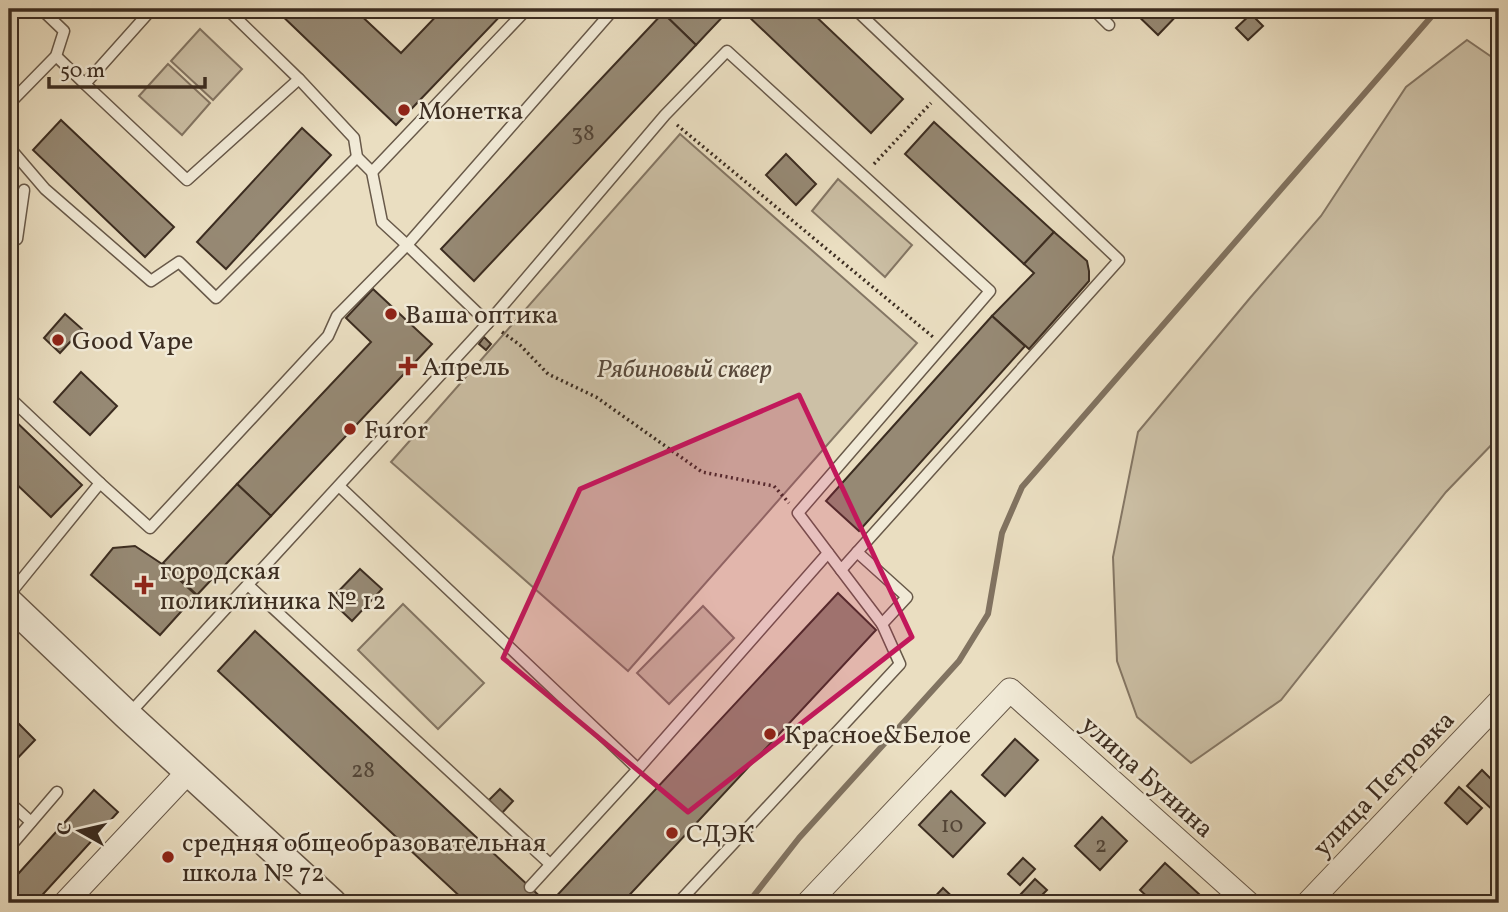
<svg xmlns="http://www.w3.org/2000/svg" width="1508" height="912" font-family="Vollkorn,serif">
<rect width="100%" height="100%" fill="#eadec1"/>
<filter id="stains"><feTurbulence type="fractalNoise" baseFrequency=".00286" numOctaves="4"/><feColorMatrix values="0 0 0 0 .2 0 0 0 0 .09 0 0 0 0 .02 0 0 0 .5 -.17"/></filter>
<radialGradient id="worn" r=".72"><stop offset=".6" stop-color="#630" stop-opacity="0"/><stop offset="1" stop-color="#630" stop-opacity=".3"/></radialGradient>
<g fill="#ccc0a6" stroke="#847664" stroke-width="2">
<polygon points="200,29 242,69 213,100 171,61"/>
<polygon points="1467,40 1499,62 1499,437 1446,492 1281,700 1191,763 1137,717 1117,661 1113,557 1138,432 1250,298 1321,216 1406,87"/>
<polygon points="168,64 210,103 182,135 139,96"/>
<polygon points="680,134 917,343 628,671 391,462"/>
<polygon points="838,179 912,245 885,277 812,211"/>
<polygon points="403,604 484,683 438,729 358,650"/>
<polygon points="703,606 734,638 669,704 637,673"/>
</g>
<g fill="none" stroke-linecap="round" stroke-linejoin="round">
<polyline stroke="#817361" stroke-width="6" points="748,903 799,838 959,661 988,614 1002,533 1022,487 1438,9"/>
</g>
<g fill="#968974" stroke="#3c2d21" stroke-width="2">
<polygon points="275,9 354,9 401,53 443,9 506,10 396,125"/>
<polygon points="667,9 730,9 696,45 663,13"/>
<polygon points="751,9 808,9 903,99 871,133 746,14"/>
<polygon points="1131,9 1183,9 1158,35"/>
<polygon points="663,13 696,45 474,281 441,249"/>
<polygon points="1251,14 1263,26 1248,40 1236,28"/>
<polygon points="61,120 174,227 145,257 33,150"/>
<polygon points="934,122 1054,232 1024,264 905,154"/>
<polygon points="302,128 331,155 226,269 197,242"/>
<polygon points="786,154 816,184 796,205 766,175"/>
<polygon points="1054,232 1087,261 1089,271 1089,281 1029,349 992,316 1034,273 1024,264"/>
<polygon points="373,289 432,344 271,516 237,484 371,342 346,318"/>
<polygon points="65,314 82,329 60,353 44,338"/>
<polygon points="992,316 1025,346 859,531 826,501"/>
<polygon points="484,337 491,344 486,350 479,344"/>
<polygon points="81,372 117,406 90,435 54,402"/>
<polygon points="9,415 82,485 51,517 9,477"/>
<polygon points="237,484 271,516 197,595 163,563"/>
<polygon points="135,546 162,564 196,595 160,635 91,575 113,548"/>
<polygon points="360,569 382,589 352,621 330,600"/>
<polygon points="838,593 876,630 622,903 550,903"/>
<polygon points="255,631 547,903 467,903 218,671"/>
<polygon points="9,714 35,740 13,763 9,760"/>
<polygon points="1015,739 1038,760 1005,796 982,775"/>
<polygon points="1482,770 1499,787 1499,816 1467,786"/>
<polygon points="1459,787 1482,808 1467,824 1445,803"/>
<polygon points="500,789 513,801 502,813 489,800"/>
<polygon points="94,790 118,812 35,903 12,903 9,900 9,884"/>
<polygon points="951,791 985,823 953,857 919,825"/>
<polygon points="1102,817 1127,841 1100,870 1075,846"/>
<polygon points="1023,858 1035,869 1020,885 1008,874"/>
<polygon points="1165,863 1199,894 1191,903 1154,903 1140,890"/>
<polygon points="1035,879 1047,890 1034,903 1029,903 1020,895"/>
<polygon points="943,888 959,903 929,903"/>
</g>
<g fill="none" stroke-linecap="round" stroke-linejoin="round">
<defs>
<g id="service">
<polyline points="1093,9 1109,25"/>
<polyline points="56,56 85,84 152,9"/>
<polyline points="85,84 187,180 299,79"/>
<polyline points="9,104 56,56 64,31 41,9"/>
<polyline points="9,147 45,189 151,281 179,262 216,298 357,157"/>
<polyline points="372,172 527,9"/>
<polyline points="9,238 17,239 24,190"/>
<polyline points="488,323 407,245 614,9"/>
<polyline points="9,397 100,483"/>
<polyline points="339,486 638,769"/>
<polyline points="841,570 882,624"/>
<polyline points="248,585 550,864"/>
<polyline points="9,595 100,483 150,528 328,336 337,316 407,245 382,222 372,172 357,157 354,138 299,79 227,9"/>
<polyline points="129,714 488,323 665,115 727,51 990,291 798,513 841,570 1119,260 855,9"/>
<polyline points="9,802 31,822"/>
<polyline points="9,848 57,792"/>
<polyline points="530,887 638,769 828,553"/>
<polyline points="678,903 900,664 882,624 907,597 857,552"/>
</g>
<g id="minor">
<polyline points="65,903 188,772"/>
<polyline points="808,903 1010,690 1248,903"/>
<polyline points="1308,903 1499,702"/>
</g>
<polyline id="tertiary" points="9,603 128,716 332,903"/>
</defs>
<use href="#service" stroke="#685949" stroke-width="13"/>
<use href="#minor" stroke="#685949" stroke-width="25"/>
<use href="#tertiary" stroke="#685949" stroke-width="31"/>
<g stroke="#3c2d21" stroke-width="3.5" stroke-dasharray="2 3.5" stroke-linecap="butt">
<polyline points="677,125 933,337"/>
<polyline points="874,164 931,103"/>
<polyline points="502,332 520,345 548,374 596,397 702,472 774,486 789,503"/>
<polyline points="355,896 363,903"/>
</g>
<use href="#service" stroke="#f1ead7" stroke-width="10"/>
<use href="#minor" stroke="#f1ead7" stroke-width="23"/>
<use href="#tertiary" stroke="#f1ead7" stroke-width="28"/>
</g>
<path fill="#c2185b" fill-opacity="0.2" stroke="#c2185b" stroke-width="5" stroke-linejoin="round" d="M 799,395 L 912,637 L 688,812 L 503,658 L 580,489 Z"/>
<g fill="#8f2418" stroke="#f1ead7" stroke-width="2.5">
<circle cx="404" cy="110" r="7"/>
<circle cx="391" cy="314" r="7"/>
<circle cx="58" cy="340" r="7"/>
<path d="M404.5 355.5h7v7h7v7h-7v7h-7v-7h-7v-7h7z"/>
<circle cx="350" cy="429" r="7"/>
<path d="M140.5 574.5h7v7h7v7h-7v7h-7v-7h-7v-7h7z"/>
<circle cx="770" cy="734" r="7"/>
<circle cx="672" cy="833" r="7"/>
<circle cx="168" cy="857" r="7"/>
</g>
<g text-anchor="middle" stroke-width="5" stroke-linejoin="round" paint-order="stroke">
<g font-size="23" fill="#524436">
<text x="583" y="140">38</text>
<text x="363" y="777">28</text>
<text x="952" y="832">10</text>
<text x="1101" y="852">2</text>
</g>
<g font-size="26" fill="#3c2d21" stroke="#f1ead7" text-anchor="start">
<text x="418" y="119">Монетка</text>
<text x="405" y="323">Ваша оптика</text>
<text x="72" y="349">Good Vape</text>
<text x="422" y="375">Апрель</text>
<text x="364" y="438">Furor</text>
<text x="160" y="579">городская<tspan x="160" dy="30">поликлиника № 12</tspan></text>
<text x="784" y="743">Красное&amp;Белое</text>
<text x="686" y="842">СДЭК</text>
<text x="182" y="851">средняя общеобразовательная<tspan x="182" dy="30">школа № 72</tspan></text>
</g>
<g font-size="26" font-style="italic" fill="#594a3c" stroke="#f1ead7">
<text x="684" y="377">Рябиновый сквер</text>
</g>
<g font-size="26" fill="#3c2d21" stroke="#f1ead7">
<text transform="translate(1148 776) rotate(42)" y="9">улица Бунина</text>
<text transform="translate(1383 783) rotate(-46)" y="9">улица Петровка</text>
</g>
</g>
<rect width="1508" height="912" fill="none" stroke="#eadec1" stroke-width="35"/>
<rect x="10" y="10" width="1487" height="891" fill="none" stroke="#3c2d21" stroke-width="3.5"/>
<rect x="18" y="18" width="1473" height="877" fill="none" stroke="#3c2d21" stroke-width="2"/>
<g transform="translate(80 831) rotate(278)" stroke="#f1ead7" stroke-width="5" paint-order="stroke">
<path d="M0-5L12 26L0 18L-12 26Z" fill="#3c2d21"/>
<text y="-10" font-size="19" font-weight="bold" text-anchor="middle" fill="#3c2d21">С</text>
</g>
<path d="M49 77v10h156v-10" fill="none" stroke="#3c2d21" stroke-width="3.5"/>
<text x="60" y="77" font-size="21" fill="#3c2d21" stroke="#f1ead7" stroke-width="5" paint-order="stroke">50 m</text>
<rect width="100%" height="100%" filter="url(#stains)"/>
<rect width="100%" height="100%" fill="url(#worn)"/>
</svg>
